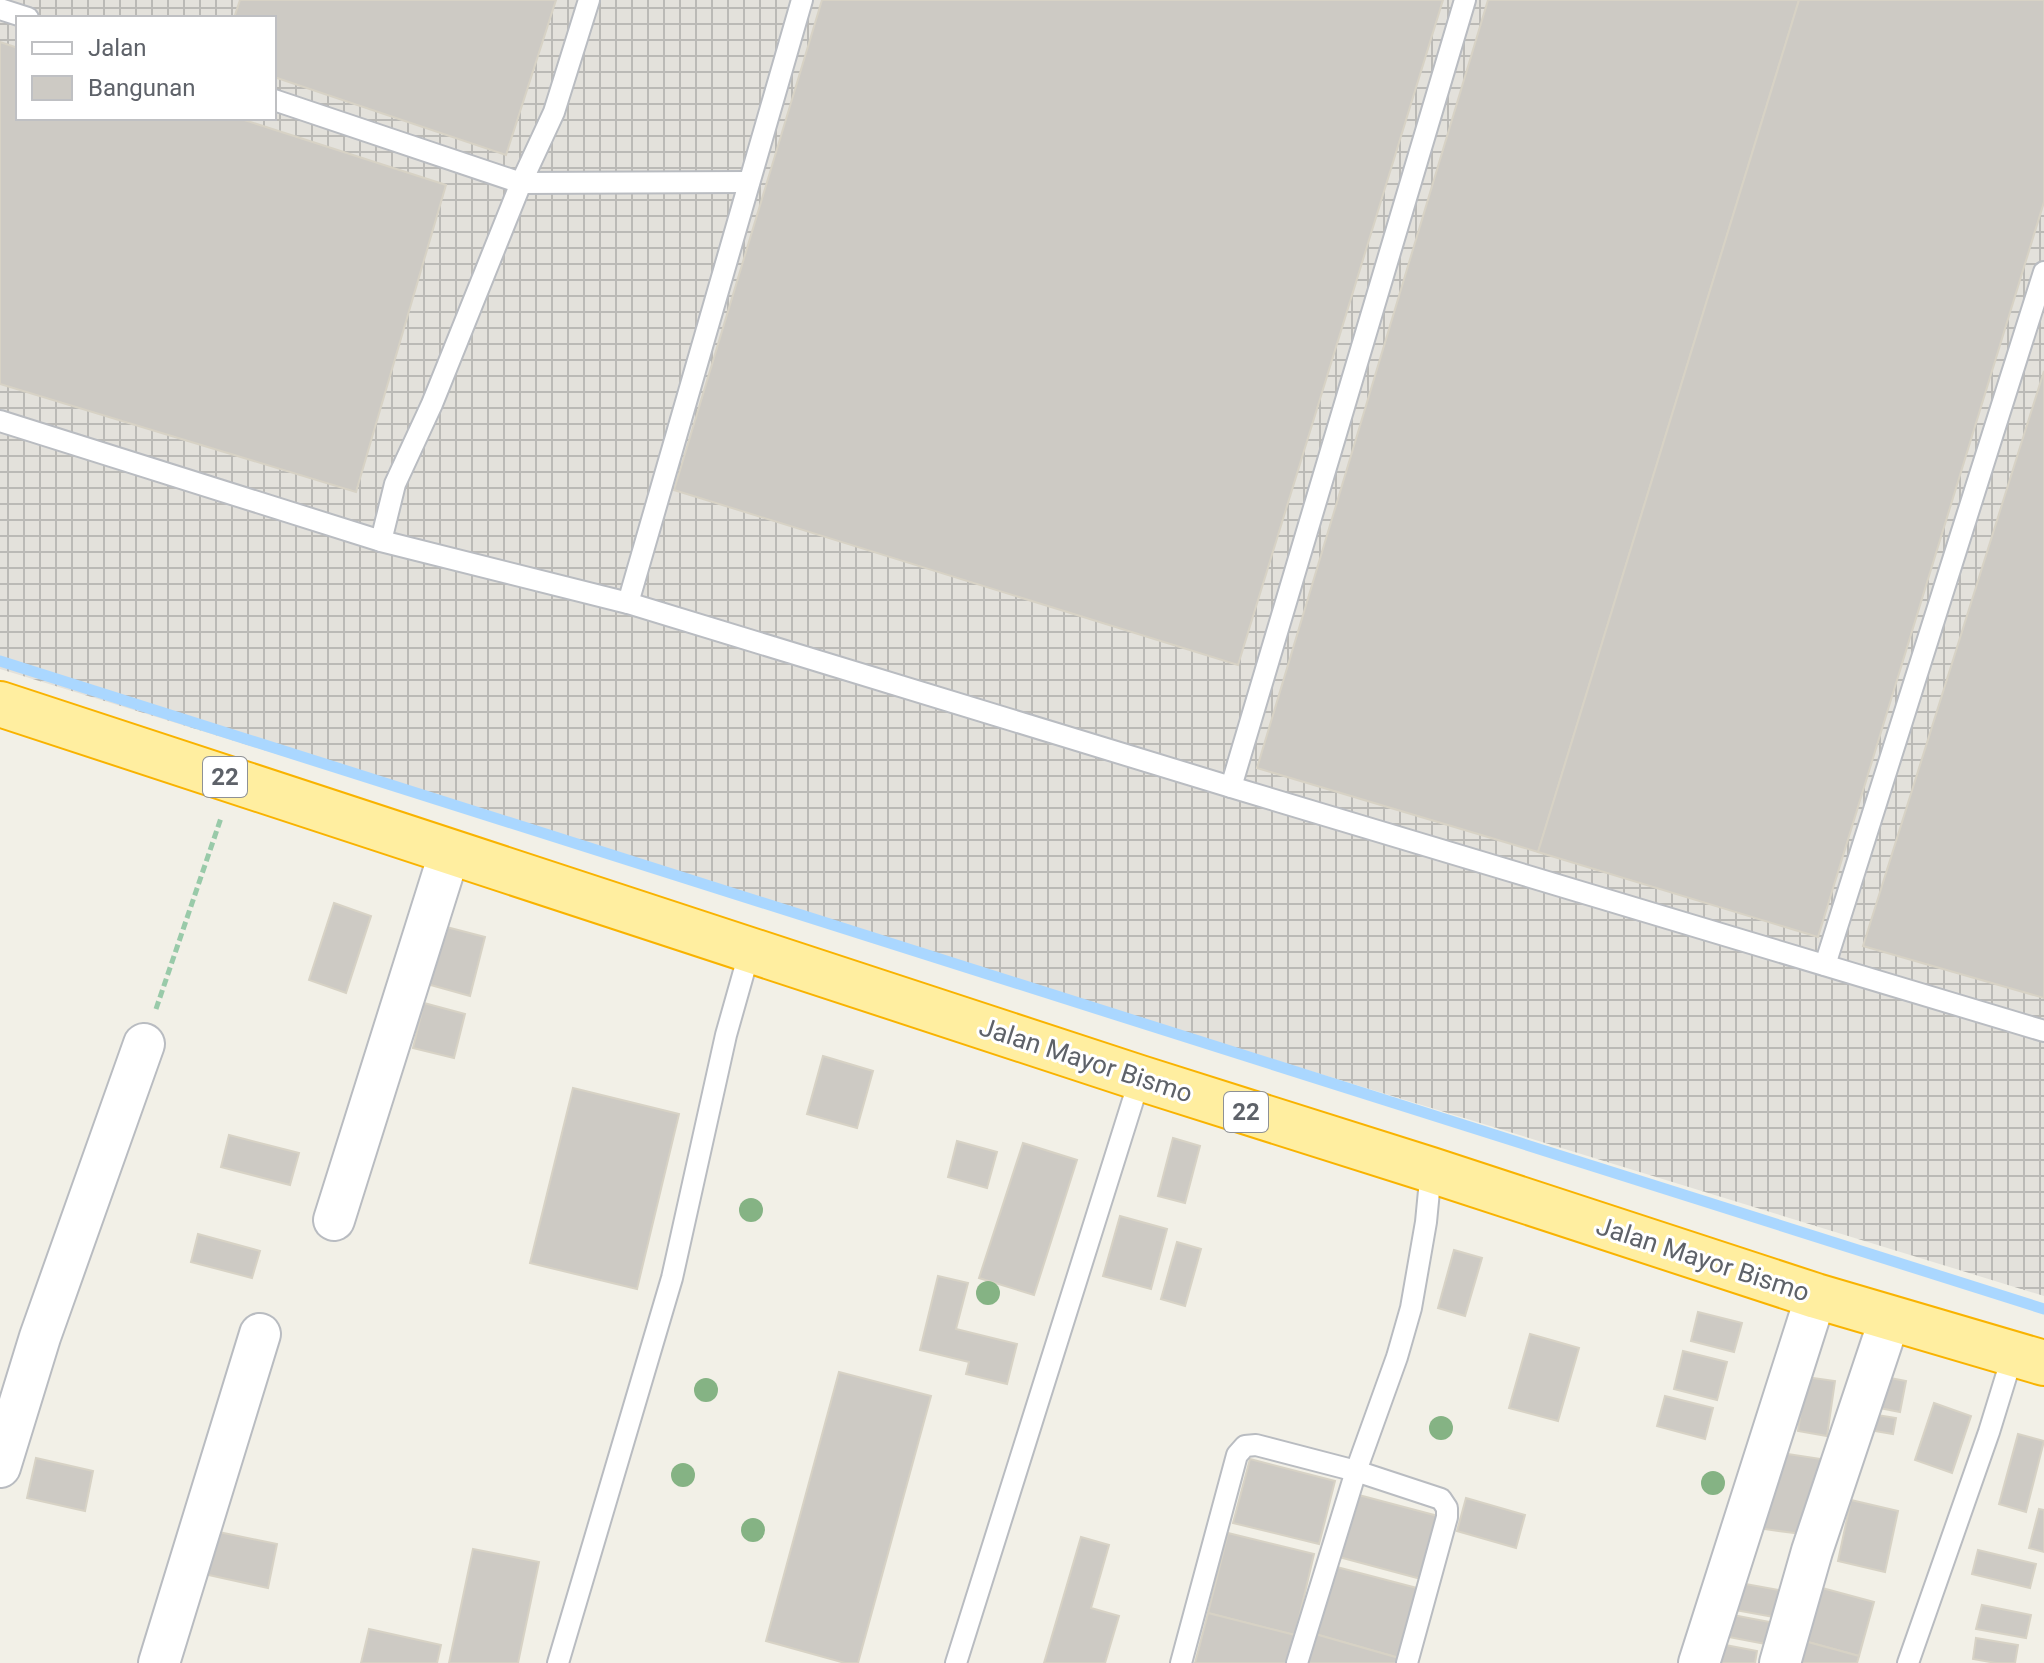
<svg xmlns="http://www.w3.org/2000/svg" width="2044" height="1663" font-family="Roboto,sans-serif">
<defs>
<pattern id="industrial-grid" width="8" height="8" patternUnits="userSpaceOnUse" patternTransform="scale(2)"><rect width="8" height="8" fill="#e3e1db"/><path d="M0 4h8M4 0v8" fill="none" stroke="#bbbab6"/></pattern>
</defs>
<rect width="100%" height="100%" fill="#f2f0e7"/>
<path fill="url(#industrial-grid)" fill-rule="evenodd" d="M 0,0 L 2044,0 L 2044,1296 L 0,669 ZM 18,18 L 274,18 L 274,118 L 18,118 Z"/>
<g fill="none" stroke-linecap="round" stroke-linejoin="round">
<polyline stroke="#aad7ff" stroke-width="11" points="0,661 2044,1309"/>
</g>
<g fill="#cdcac4" stroke="#d7d2c5" stroke-width="2">
<polygon points="240,0 556,0 506,155 274,77 274,18 234,18"/>
<polygon points="822,0 1443,0 1238,665 674,490"/>
<polygon points="1488,0 1799,0 1538,852 1257,768"/>
<polygon points="1799,0 2044,0 2044,202 1818,937 1538,852"/>
<polygon points="0,42 18,48 18,118 238,118 446,185 356,492 0,384"/>
<polygon points="2044,371 2044,998 1863,946"/>
<polygon points="334,903 371,916 346,993 309,980"/>
<polygon points="435,924 485,937 470,996 420,982"/>
<polygon points="424,1003 465,1014 454,1058 413,1048"/>
<polygon points="823,1056 873,1071 857,1128 807,1114"/>
<polygon points="573,1088 679,1114 637,1289 530,1263"/>
<polygon points="229,1135 299,1153 290,1185 221,1167"/>
<polygon points="1173,1138 1200,1146 1185,1203 1158,1196"/>
<polygon points="957,1141 997,1152 987,1188 948,1177"/>
<polygon points="1023,1143 1077,1160 1034,1295 979,1278"/>
<polygon points="1120,1216 1167,1229 1151,1289 1103,1276"/>
<polygon points="198,1234 260,1251 252,1278 191,1262"/>
<polygon points="1177,1242 1201,1249 1185,1306 1161,1299"/>
<polygon points="1454,1250 1482,1258 1465,1316 1438,1308"/>
<polygon points="938,1276 968,1283 956,1329 1017,1344 1007,1384 966,1374 969,1362 920,1350"/>
<polygon points="1698,1312 1742,1323 1734,1352 1691,1341"/>
<polygon points="1530,1334 1579,1348 1558,1421 1509,1408"/>
<polygon points="1683,1351 1727,1362 1717,1400 1674,1389"/>
<polygon points="839,1372 931,1396 858,1663 845,1663 766,1641"/>
<polygon points="1875,1375 1906,1381 1900,1412 1869,1406"/>
<polygon points="1806,1377 1835,1381 1827,1436 1798,1431"/>
<polygon points="1665,1396 1713,1408 1705,1439 1657,1426"/>
<polygon points="1934,1403 1971,1416 1952,1473 1915,1460"/>
<polygon points="1865,1413 1896,1418 1893,1434 1863,1429"/>
<polygon points="2018,1434 2044,1441 2026,1512 1999,1504"/>
<polygon points="1775,1452 1821,1459 1809,1535 1764,1529"/>
<polygon points="36,1458 93,1471 85,1511 27,1498"/>
<polygon points="1250,1459 1335,1481 1319,1544 1233,1523"/>
<polygon points="1355,1494 1438,1516 1421,1579 1339,1557"/>
<polygon points="1466,1498 1525,1515 1516,1548 1457,1531"/>
<polygon points="1851,1500 1898,1511 1885,1572 1838,1561"/>
<polygon points="2039,1509 2044,1510 2044,1552 2029,1548"/>
<polygon points="214,1531 277,1544 268,1588 204,1574"/>
<polygon points="1228,1533 1314,1554 1295,1635 1208,1613"/>
<polygon points="1081,1537 1109,1545 1091,1608 1119,1616 1105,1663 1044,1663"/>
<polygon points="473,1549 539,1562 518,1663 449,1663"/>
<polygon points="1978,1550 2036,1564 2030,1588 1972,1574"/>
<polygon points="1333,1566 1417,1588 1399,1658 1315,1634"/>
<polygon points="1729,1581 1779,1590 1774,1617 1724,1608"/>
<polygon points="1811,1585 1874,1602 1859,1656 1797,1639"/>
<polygon points="1982,1605 2031,1615 2026,1638 1976,1629"/>
<polygon points="1717,1612 1775,1623 1771,1645 1713,1634"/>
<polygon points="1208,1613 1295,1635 1286,1663 1195,1663"/>
<polygon points="369,1629 441,1645 437,1663 361,1663"/>
<polygon points="1315,1634 1399,1658 1397,1663 1307,1663"/>
<polygon points="1976,1638 2018,1645 2015,1663 1996,1663 1973,1659"/>
<polygon points="1797,1639 1859,1656 1857,1663 1791,1663"/>
<polygon points="1710,1642 1757,1651 1755,1663 1706,1663"/>
</g>
<g fill="none" stroke-linecap="round" stroke-linejoin="round">
<defs>
<g id="service">
<polyline points="0,9 28,18"/>
<polyline points="274,100 521,183 749,182"/>
<polyline points="0,421 381,541 395,484 432,404 521,183 554,112 589,0"/>
<polyline points="381,541 628,603 1231,787 2044,1031"/>
<polyline points="628,603 802,0"/>
<polyline points="1231,787 1465,0"/>
<polyline points="1825,965 2044,272"/>
<polyline points="558,1663 672,1278 726,1035 750,950"/>
<polyline points="956,1663 1140,1078"/>
<polyline points="1181,1663 1237,1455 1245,1446 1256,1445 1356,1471 1441,1499 1447,1508 1447,1517 1407,1663"/>
<polyline points="1297,1663 1356,1471 1397,1357 1411,1308 1426,1222 1431,1170"/>
<polyline points="1908,1663 1989,1432 2013,1354"/>
</g>
<g id="minor">
<polyline points="334,1220 450,851"/>
<polyline points="0,1467 40,1337 144,1044"/>
<polyline points="159,1663 260,1334"/>
<polyline points="1699,1663 1816,1296"/>
<polyline points="1780,1663 1812,1551 1890,1318"/>
</g>
<polyline id="trunk" points="0,704 1140,1078 1431,1170 1816,1296 2044,1363"/>
</defs>
<use href="#service" stroke="#b9bcc1" stroke-width="24"/>
<use href="#minor" stroke="#b9bcc1" stroke-width="44"/>
<use href="#trunk" stroke="#f9b300" stroke-width="48"/>
<polyline stroke="#99caa9" stroke-width="5" stroke-dasharray="8 4" stroke-linecap="butt" points="156,1009 221,818"/>
<use href="#service" stroke="#fff" stroke-width="20"/>
<use href="#minor" stroke="#fff" stroke-width="40"/>
<use href="#trunk" stroke="#ffeea0" stroke-width="44"/>
</g>
<g fill="#85b384">
<circle cx="751" cy="1210" r="12"/>
<circle cx="988" cy="1293" r="12"/>
<circle cx="706" cy="1390" r="12"/>
<circle cx="1441" cy="1428" r="12"/>
<circle cx="683" cy="1475" r="12"/>
<circle cx="1713" cy="1483" r="12"/>
<circle cx="753" cy="1530" r="12"/>
</g>
<g text-anchor="middle" stroke-width="6" stroke-linejoin="round" paint-order="stroke">
<g fill="#fff" stroke="#8e9196" stroke-width="2">
<rect x="203" y="757" width="44" height="40" rx="6"/>
<rect x="1224" y="1092" width="44" height="40" rx="6"/>
</g>
<g font-size="24" font-weight="bold" fill="#5e6269">
<text x="225" y="785">22</text>
<text x="1246" y="1120">22</text>
</g>
<g font-size="26" fill="#5e6269" stroke="#fff">
<text transform="translate(1086 1060) rotate(18)" y="9">Jalan Mayor Bismo</text>
<text transform="translate(1703 1259) rotate(18)" y="9">Jalan Mayor Bismo</text>
</g>
</g>
<rect x="16" y="16" width="260" height="104" fill="#ffffff" stroke="#bfc0c3" stroke-width="2"/>
<rect x="32" y="42" width="40" height="12" fill="#ffffff" stroke="#bfc0c3" stroke-width="2"/>
<text x="88" y="56" font-size="24" fill="#5e6269">Jalan</text>
<rect x="32" y="76" width="40" height="24" fill="#cdcac4" stroke="#bfc0c3" stroke-width="2"/>
<text x="88" y="96" font-size="24" fill="#5e6269">Bangunan</text>
</svg>
